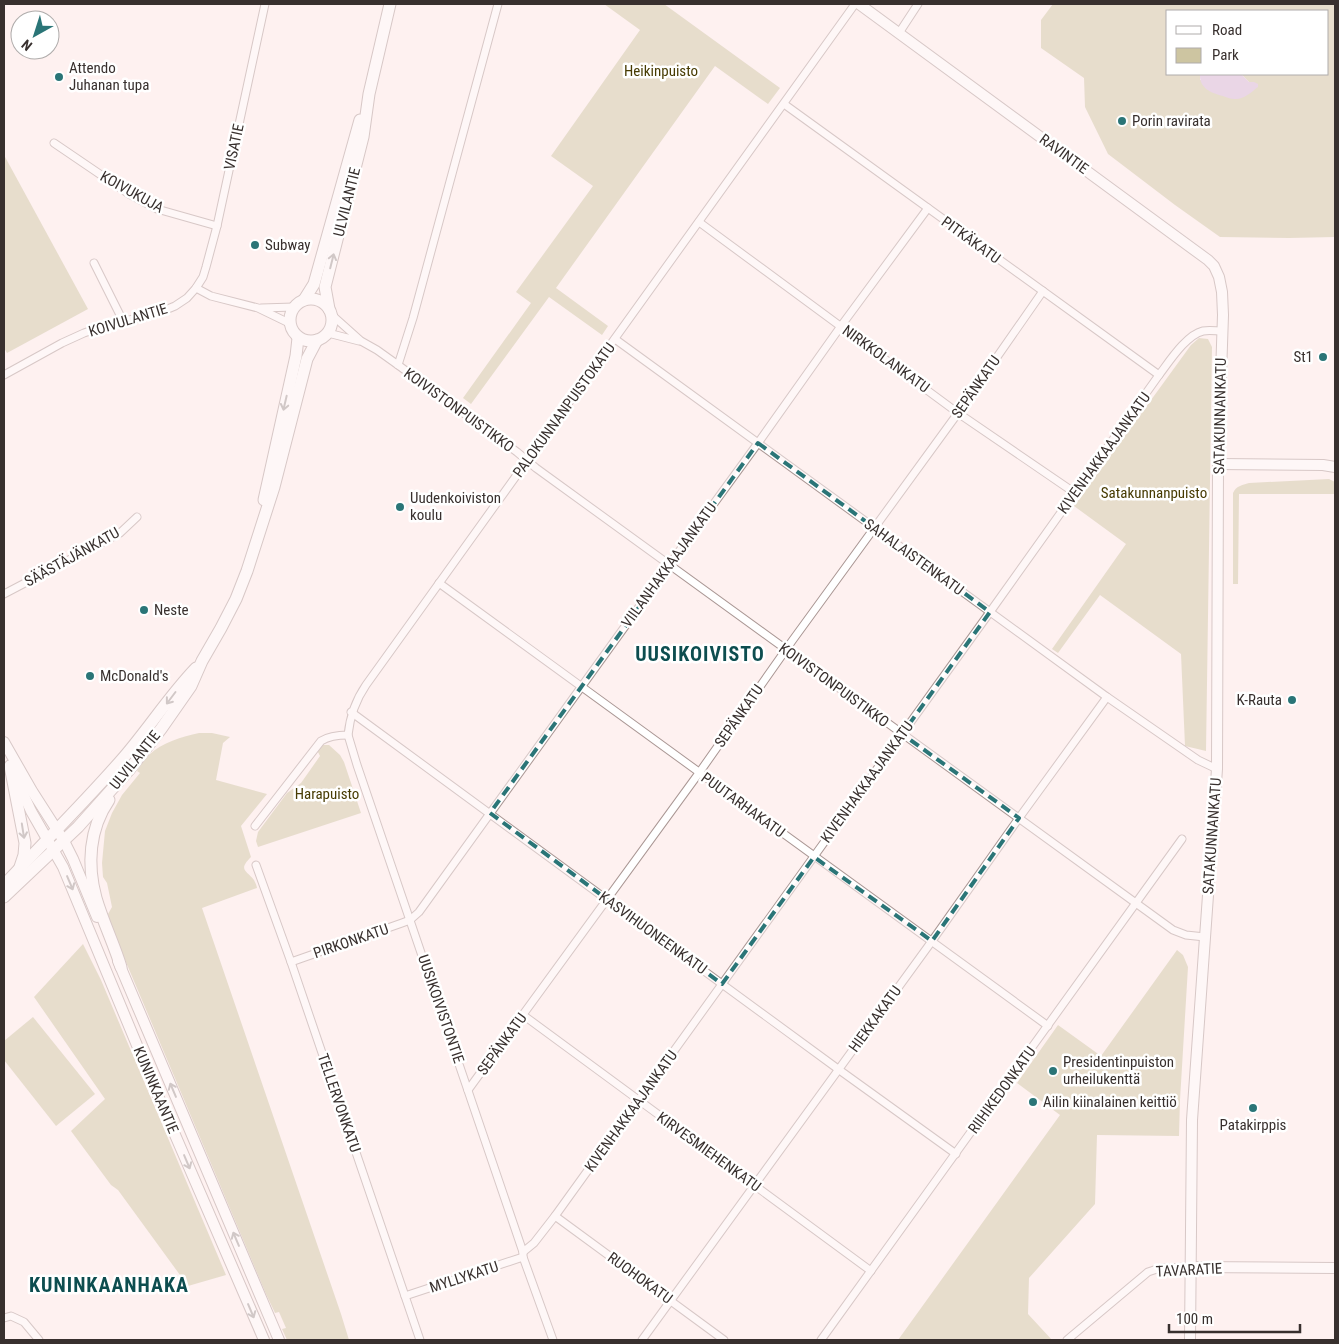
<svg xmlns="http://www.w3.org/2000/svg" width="1339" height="1344" font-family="'Roboto Condensed',sans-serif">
<rect width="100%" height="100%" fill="#fef1f0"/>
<g fill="#cdc5a1" fill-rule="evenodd">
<polygon points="604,4 664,4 780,88 768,104 715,66 556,288 608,326 602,335 549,297 471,404 463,398 531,303 516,292 593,186 551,156 640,30"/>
<path d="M 1053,4 L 1335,4 L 1335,237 L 1289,238 L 1220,237 L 1175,205 L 1108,154 L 1085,107 L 1084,78 L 1041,48 L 1041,20 ZM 1168,11 L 1328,11 L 1328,74 L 1241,74 L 1249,82 L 1200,80 L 1200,74 L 1168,74 Z"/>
<polygon points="4,155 88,309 7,353 4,348"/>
<polygon points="1199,338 1208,339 1212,347 1206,751 1185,746 1181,654 1100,595 1058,653 1052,649 1126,544 1074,506 1191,345"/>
<path d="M 1329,479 L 1335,482 L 1335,494 L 1239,494 L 1238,584 L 1233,584 L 1233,493 C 1236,486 1242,485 1249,483 Z"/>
<path d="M 199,733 L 212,733 L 230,737 L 223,743 L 216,780 L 267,794 L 241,826 L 251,857 C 238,870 246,870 254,880 C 255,882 257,886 257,888 L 202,908 L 341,1314 L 349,1340 L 287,1340 L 282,1329 L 286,1328 L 279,1312 L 275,1313 L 266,1294 L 112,929 L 108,914 L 112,907 L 107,883 L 103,877 L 102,863 L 105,831 L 112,813 L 122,795 L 140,773 L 137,771 C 141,765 144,759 149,755 C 162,742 182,737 199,733 Z"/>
<polygon points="323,745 329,745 340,755 344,762 361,813 258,847 256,841 258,832 287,793 301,783 320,756 317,750"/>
<polygon points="83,944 101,980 226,1275 188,1286 118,1190 111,1185 71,1131 105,1099 34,997"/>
<polygon points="1177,950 1183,955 1188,967 1180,1100 1179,1136 1097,1135 1095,1204 1029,1278 1028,1314 1052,1340 898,1340 1060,1115 1017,1083 1058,1025 1101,1056"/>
<polygon points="33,1017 95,1094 56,1126 4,1060 4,1041"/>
</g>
<path fill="#d2b5d9" d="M 1200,74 L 1241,74 L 1249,82 L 1254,82 L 1258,84 L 1258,87 C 1251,92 1244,100 1234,99 C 1231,99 1226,97 1223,96 C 1211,93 1199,88 1200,74 Z"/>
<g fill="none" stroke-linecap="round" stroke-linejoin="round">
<defs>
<g id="street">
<polyline points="899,33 918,4"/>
<polyline points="784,104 1159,375"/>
<polyline points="54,143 129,194 157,209 217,226"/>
<polyline points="699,222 958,413 1075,493"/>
<polyline points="94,263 123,321"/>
<polyline points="196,288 211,296 258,308 289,323"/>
<polyline points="261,308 294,307"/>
<polyline points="332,315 361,341 377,350 398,365 517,452 536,468 1173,930 1186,935 1205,937"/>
<polyline points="328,333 359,341"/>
<polyline points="615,339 1107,697 1198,760 1217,769"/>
<polyline points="398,365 413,318 498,4"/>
<polyline points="4,375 62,343 84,333 104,326 158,313 175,306 187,298 196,288 203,277 206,267 217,226 265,4"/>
<polyline points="439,583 1048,1026"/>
<polyline points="4,594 120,533 137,517"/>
<polyline points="351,712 838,1069 956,1154"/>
<polyline points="348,735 357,765 523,1252 523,1257 553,1340"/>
<path d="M 255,826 L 321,741 C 329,736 338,735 348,735 C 350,716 355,701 366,685 L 855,4"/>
<polyline points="256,865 291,962 420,1340"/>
<polyline points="291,962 402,923 410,920 419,912 675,557 758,443 841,326 928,208"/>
<polyline points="523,1015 871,1271"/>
<polyline points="468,1090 699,773 792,641 958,413 1043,291"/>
<polyline points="555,1216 724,1340"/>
<path d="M 523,1252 L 534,1243 L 555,1216 L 990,612 L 1159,375 C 1169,362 1186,335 1203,331 C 1209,330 1216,331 1222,331"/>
<polyline points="405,1296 523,1257"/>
<polyline points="4,1318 11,1316 24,1322 39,1340"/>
<polyline points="642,1340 932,941 1019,818 1107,697"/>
<polyline points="821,1340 1182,839"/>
<polyline points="1067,1340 1148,1272 1160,1268 1190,1267"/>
</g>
<g id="secondary">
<polyline points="859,4 1208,260 1214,266 1219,277 1222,292 1223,315 1218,464 1217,769 1192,1120 1190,1340"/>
<polyline points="1218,464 1323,465 1335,467"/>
<polyline points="4,742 32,791 64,841 73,859 97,917"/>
<polyline points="14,774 31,811 63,867 156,1091 264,1340"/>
<polyline points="118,961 279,1340"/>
<polyline points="1190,1267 1335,1268"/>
</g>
<g id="primary">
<circle cx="311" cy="320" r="21"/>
<polyline points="304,300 314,284 360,120"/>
<polyline points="329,309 325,287 363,137 369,94 390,4"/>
<polyline points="264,500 296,356 298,338"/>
<polyline points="10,766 25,843 24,855 20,867"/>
<path d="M 109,800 C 89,829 87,865 96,898 C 103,922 114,944 121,967"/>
<path d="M 4,885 C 44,842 86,801 124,757 C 149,728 170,695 196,668"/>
<polyline points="4,897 78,827 129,770 161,729 191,686 202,661 221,628 236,599 247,571 274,487 307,359 317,340"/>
</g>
</defs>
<use href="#street" stroke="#aa9794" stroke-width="9"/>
<use href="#secondary" stroke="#aa9794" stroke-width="12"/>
<use href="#primary" stroke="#aa9794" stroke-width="13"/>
<use href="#street" stroke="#fff" stroke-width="7"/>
<use href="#secondary" stroke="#fff" stroke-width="10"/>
<use href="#primary" stroke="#fff" stroke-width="11"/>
</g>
<defs><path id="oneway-shaft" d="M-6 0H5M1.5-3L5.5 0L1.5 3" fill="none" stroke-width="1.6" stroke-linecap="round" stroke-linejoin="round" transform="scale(1.25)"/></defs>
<g stroke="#9c9896">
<use href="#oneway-shaft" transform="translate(332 261) rotate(-76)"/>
<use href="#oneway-shaft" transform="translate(285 403) rotate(103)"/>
<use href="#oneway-shaft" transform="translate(171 698) rotate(127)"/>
<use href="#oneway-shaft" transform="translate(23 831) rotate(81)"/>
<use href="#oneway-shaft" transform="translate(70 883) rotate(67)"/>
<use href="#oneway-shaft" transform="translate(173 1090) rotate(-113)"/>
<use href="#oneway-shaft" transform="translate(187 1162) rotate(67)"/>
<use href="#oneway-shaft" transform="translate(236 1239) rotate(-113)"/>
<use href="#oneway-shaft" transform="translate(251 1311) rotate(67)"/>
</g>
<path d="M0 0H1339V1344H0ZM 758,443 L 990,612 L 902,734 L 1019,818 L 932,941 L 814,857 L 722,984 L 490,813 Z" fill="#fef1f0" fill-opacity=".55" fill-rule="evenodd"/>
<path fill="none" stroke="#2a7577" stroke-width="4" stroke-dasharray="10 6" stroke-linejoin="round" d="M 758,443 L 990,612 L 902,734 L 1019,818 L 932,941 L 814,857 L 722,984 L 490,813 Z"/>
<g fill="#2a7577" stroke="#fff" stroke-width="2">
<circle cx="59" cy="77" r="5"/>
<circle cx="1122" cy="121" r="5"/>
<circle cx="255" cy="245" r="5"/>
<circle cx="1323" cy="357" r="5"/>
<circle cx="400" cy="507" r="5"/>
<circle cx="144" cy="610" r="5"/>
<circle cx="90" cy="676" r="5"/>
<circle cx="1292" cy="700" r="5"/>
<circle cx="1053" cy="1071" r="5"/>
<circle cx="1033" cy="1102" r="5"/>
<circle cx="1253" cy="1108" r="5"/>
</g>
<g text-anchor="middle" stroke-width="5" stroke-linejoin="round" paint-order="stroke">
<g font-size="15" fill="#38302e" stroke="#fff" text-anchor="start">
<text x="69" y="73">Attendo<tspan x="69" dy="17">Juhanan tupa</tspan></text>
<text x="1132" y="126">Porin ravirata</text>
<text x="265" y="250">Subway</text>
<text x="1313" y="362" text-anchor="end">St1</text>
<text x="410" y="503">Uudenkoiviston<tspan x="410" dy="17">koulu</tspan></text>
<text x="154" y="615">Neste</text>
<text x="100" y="681">McDonald's</text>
<text x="1282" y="705" text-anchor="end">K-Rauta</text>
<text x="1063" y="1067">Presidentinpuiston<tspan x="1063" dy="17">urheilukenttä</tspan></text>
<text x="1043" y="1107">Ailin kiinalainen keittiö</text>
<text x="1253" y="1130" text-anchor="middle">Patakirppis</text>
</g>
<g font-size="15" fill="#473b02" stroke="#fff">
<text x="661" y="76">Heikinpuisto</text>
<text x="1154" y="498">Satakunnanpuisto</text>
<text x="327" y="799">Harapuisto</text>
</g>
<g font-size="15" fill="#38302e" stroke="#fff">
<text transform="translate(234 147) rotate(-78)" y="5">VISATIE</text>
<text transform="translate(1064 154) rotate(36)" y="5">RAVINTIE</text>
<text transform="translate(132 192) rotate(29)" y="5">KOIVUKUJA</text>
<text transform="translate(347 202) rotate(-76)" y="5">ULVILANTIE</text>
<text transform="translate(971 240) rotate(36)" y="5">PITKÄKATU</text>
<text transform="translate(128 320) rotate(-17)" y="5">KOIVULANTIE</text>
<text transform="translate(886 359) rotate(36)" y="5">NIRKKOLANKATU</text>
<text transform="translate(976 387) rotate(-55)" y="5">SEPÄNKATU</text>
<text transform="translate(459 410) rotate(36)" y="5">KOIVISTONPUISTIKKO</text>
<text transform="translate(564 410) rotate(-54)" y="5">PALOKUNNANPUISTOKATU</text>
<text transform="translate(1220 416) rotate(-89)" y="5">SATAKUNNANKATU</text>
<text transform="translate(1104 453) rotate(-54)" y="5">KIVENHAKKAAJANKATU</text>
<text transform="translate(72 557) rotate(-29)" y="5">SÄÄSTÄJÄNKATU</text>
<text transform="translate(914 557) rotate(36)" y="5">SAHALAISTENKATU</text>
<text transform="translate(669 565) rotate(-54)" y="5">VIILANHAKKAAJANKATU</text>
<text transform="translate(834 685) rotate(36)" y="5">KOIVISTONPUISTIKKO</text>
<text transform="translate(739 716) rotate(-55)" y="5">SEPÄNKATU</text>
<text transform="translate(135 760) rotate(-51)" y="5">ULVILANTIE</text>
<text transform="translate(867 782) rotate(-54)" y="5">KIVENHAKKAAJANKATU</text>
<text transform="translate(743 805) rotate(36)" y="5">PUUTARHAKATU</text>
<text transform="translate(1212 836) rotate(-86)" y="5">SATAKUNNANKATU</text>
<text transform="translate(653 933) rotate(36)" y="5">KASVIHUONEENKATU</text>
<text transform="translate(351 941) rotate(-19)" y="5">PIRKONKATU</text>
<text transform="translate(441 1009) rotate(71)" y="5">UUSIKOIVISTONTIE</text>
<text transform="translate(875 1019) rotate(-54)" y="5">HIEKKAKATU</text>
<text transform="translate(502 1044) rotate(-54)" y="5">SEPÄNKATU</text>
<text transform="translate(156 1090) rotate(67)" y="5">KUNINKAANTIE</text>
<text transform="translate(1002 1090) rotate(-54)" y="5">RIIHIKEDONKATU</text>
<text transform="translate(339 1103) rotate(71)" y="5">TELLERVONKATU</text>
<text transform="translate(631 1111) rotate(-54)" y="5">KIVENHAKKAAJANKATU</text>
<text transform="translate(709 1152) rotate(36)" y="5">KIRVESMIEHENKATU</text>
<text transform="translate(1189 1270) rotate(-3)" y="5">TAVARATIE</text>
<text transform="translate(464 1277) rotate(-18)" y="5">MYLLYKATU</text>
<text transform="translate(640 1278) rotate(36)" y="5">RUOHOKATU</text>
</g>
<g font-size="20" font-weight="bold" letter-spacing="1" fill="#0d4d4f" stroke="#fff">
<text x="700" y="661">UUSIKOIVISTO</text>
<text x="109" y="1292">KUNINKAANHAKA</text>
</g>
</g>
<rect width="1339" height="1344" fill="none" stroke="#38302e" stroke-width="10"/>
<rect x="1166" y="10" width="162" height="65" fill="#ffffff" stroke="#afacab"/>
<rect x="1176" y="26" width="25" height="8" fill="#ffffff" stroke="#afacab"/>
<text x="1212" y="35" font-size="15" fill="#38302e">Road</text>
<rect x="1176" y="48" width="25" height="15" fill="#cdc5a1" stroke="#afacab"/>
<text x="1212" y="60" font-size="15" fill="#38302e">Park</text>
<g transform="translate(35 35) rotate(219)"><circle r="24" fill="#ffffff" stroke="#afacab"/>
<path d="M0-4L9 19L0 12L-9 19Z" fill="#2a7577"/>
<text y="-8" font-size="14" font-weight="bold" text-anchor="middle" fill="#38302e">N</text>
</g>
<path d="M1169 1324v8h131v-8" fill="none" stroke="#38302e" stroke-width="2.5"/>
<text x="1176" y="1324" font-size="15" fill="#38302e" stroke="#ffffff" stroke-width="4" paint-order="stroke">100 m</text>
</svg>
